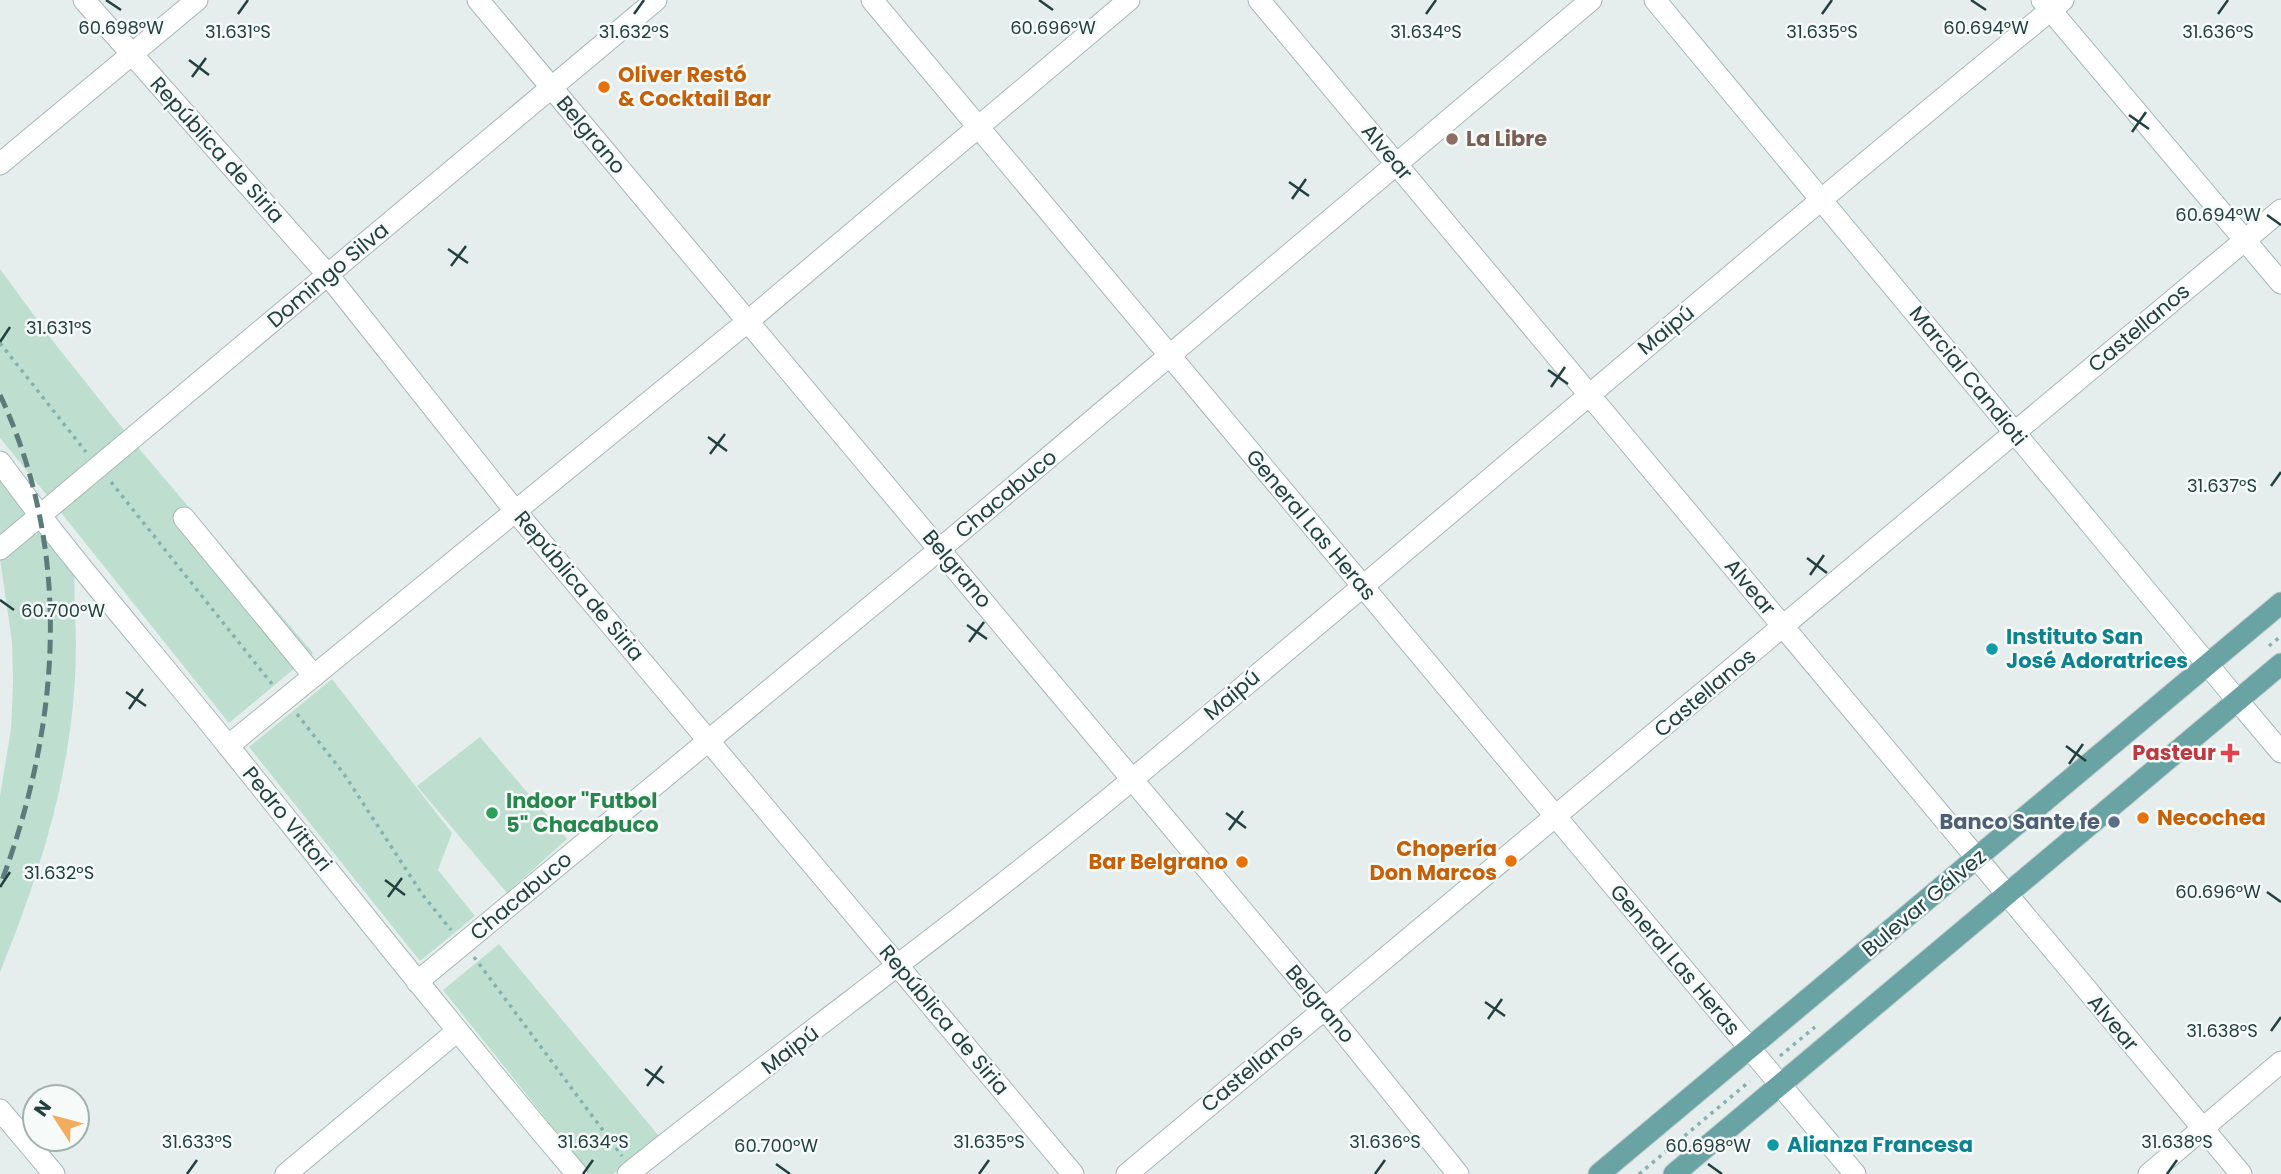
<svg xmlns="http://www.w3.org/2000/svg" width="2281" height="1174" font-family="Poppins,sans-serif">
<rect width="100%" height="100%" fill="#e5eeed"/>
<g fill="#bedfd0">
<polygon points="0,269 52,340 127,434 50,499 0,438"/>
<polygon points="136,445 313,653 229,723 59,510"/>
<polygon points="0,465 37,511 0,542"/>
<path d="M 46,521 C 53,530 68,544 71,555 C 76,573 74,595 75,614 C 82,739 47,857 0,972 L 0,796 L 11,729 L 13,681 L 12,642 L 0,559 Z"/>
<polygon points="332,679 452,833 438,870 475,916 420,961 249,747"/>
<polygon points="480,737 567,839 507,893 417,786"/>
<polygon points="499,944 659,1136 613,1174 590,1174 443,990"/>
</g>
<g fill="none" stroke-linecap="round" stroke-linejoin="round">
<defs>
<g id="street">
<polyline points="84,0 328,275 516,512 1073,1174"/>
<polyline points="478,0 1324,1008 1458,1174"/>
<polyline points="872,0 1855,1174"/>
<polyline points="1259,0 2241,1174"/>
<polyline points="0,164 197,0"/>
<polyline points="184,518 314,676"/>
<polyline points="0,549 656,0"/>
<polyline points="2237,700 2281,752"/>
<polyline points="228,746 747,322 1129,0"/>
<polyline points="417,982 940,549 1591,0"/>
<path d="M 628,1174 C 795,1040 970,915 1134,778 C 1445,520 1750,255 2063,0"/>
<polyline points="1127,1174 2281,210"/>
<polyline points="2149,1174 2281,1062"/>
</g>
<g id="secondary">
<polyline points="1655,0 2237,700"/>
<polyline points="2042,0 2281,283"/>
<path d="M 0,462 C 72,561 153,652 229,747 C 344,890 458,1034 577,1174"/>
<polyline points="0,1110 54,1174"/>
<polyline points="286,1174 456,1032"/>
</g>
<g id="primary">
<polyline points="1599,1174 2281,603"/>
<polyline points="1674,1174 2281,664"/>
</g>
</defs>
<use href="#street" stroke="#a7b6b6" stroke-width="23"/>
<use href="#secondary" stroke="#a3bab8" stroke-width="23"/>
<use href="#primary" stroke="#c1caca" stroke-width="23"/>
<g stroke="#85b2b0" stroke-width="3.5" stroke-dasharray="3.5 5" stroke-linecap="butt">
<polyline points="0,343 86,452"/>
<polyline points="111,482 272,684"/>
<polyline points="2269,646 2281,636"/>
<polyline points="297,714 344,774 422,894 451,930"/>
<polyline points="474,957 622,1156"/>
<polyline points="1780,1056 1815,1027"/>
<polyline points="1639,1174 1750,1081"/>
</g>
<use href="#street" stroke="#fff" stroke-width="21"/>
<use href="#secondary" stroke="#fff" stroke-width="21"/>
<use href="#primary" stroke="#69a3a4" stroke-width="21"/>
<path stroke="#5e7b7c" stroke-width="5" stroke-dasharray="14 7" stroke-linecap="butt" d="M 0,395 C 74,553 60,727 0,886"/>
</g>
<path fill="none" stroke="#234040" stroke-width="2.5" d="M 106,0 L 121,10M 1039,0 L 1053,10M 1971,0 L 1986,10M 238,14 L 248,0M 634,14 L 644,0M 1426,14 L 1436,0M 1822,14 L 1832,0M 2218,14 L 2228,0M 189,60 L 209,75M 192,77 L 206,58M 2129,115 L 2149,129M 2132,132 L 2146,112M 1289,182 L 1309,196M 1292,199 L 1306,179M 2267,215 L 2281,225M 448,249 L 468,263M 451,266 L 466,246M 0,342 L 10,327M 1548,370 L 1568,384M 1551,387 L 1565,367M 708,437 L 727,451M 710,454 L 725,434M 2271,486 L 2281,472M 1807,558 L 1827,573M 1810,575 L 1824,555M 0,600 L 14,610M 967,625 L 987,639M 969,642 L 984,622M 126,692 L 146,706M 129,709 L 143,689M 2066,746 L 2086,761M 2069,764 L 2083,744M 1226,813 L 1246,828M 1229,830 L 1243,811M 385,880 L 405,895M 0,887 L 10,872M 2267,892 L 2281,902M 388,897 L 402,878M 1485,1002 L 1505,1016M 1488,1019 L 1502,999M 2271,1031 L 2281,1017M 645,1069 L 664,1083M 647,1086 L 662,1066M 776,1164 L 790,1174M 1708,1164 L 1722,1174M 187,1174 L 197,1160M 583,1174 L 593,1160M 979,1174 L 989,1160M 1375,1174 L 1385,1160M 2167,1174 L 2177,1160"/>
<g fill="#e8710a" stroke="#f6faf9" stroke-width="2.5">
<circle cx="604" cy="87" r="7"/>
<circle cx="2143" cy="818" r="7"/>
<circle cx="1511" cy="861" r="7"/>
<circle cx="1242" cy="862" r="7"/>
</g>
<circle fill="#8d6e63" stroke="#f6faf9" stroke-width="2.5" cx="1452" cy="139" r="7"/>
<g fill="#0f9aa8" stroke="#f6faf9" stroke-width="2.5">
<circle cx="1992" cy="649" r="7"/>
<circle cx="1773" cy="1145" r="7"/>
</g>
<path fill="#e0444e" stroke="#f6faf9" stroke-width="2.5" d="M2226.5 742.5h7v7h7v7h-7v7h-7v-7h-7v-7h7z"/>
<circle fill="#2e9e5b" stroke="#f6faf9" stroke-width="2.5" cx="492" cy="813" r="7"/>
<circle fill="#5c6f8a" stroke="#f6faf9" stroke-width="2.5" cx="2114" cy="822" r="7"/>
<g text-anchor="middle" stroke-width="5" stroke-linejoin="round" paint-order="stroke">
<g font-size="21" font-weight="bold" fill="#c56008" stroke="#f6faf9" text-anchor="start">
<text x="618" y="82">Oliver Restó<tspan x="618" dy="24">&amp; Cocktail Bar</tspan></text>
<text x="2157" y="825">Necochea</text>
<text x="1497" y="856" text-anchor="end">Chopería<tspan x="1497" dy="24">Don Marcos</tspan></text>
<text x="1228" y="869" text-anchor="end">Bar Belgrano</text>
</g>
<g font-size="21" fill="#234040" stroke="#f6faf9">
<text transform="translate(591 135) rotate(50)" y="7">Belgrano</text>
<text transform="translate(217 150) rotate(48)" y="7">República de Siria</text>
<text transform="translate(1387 152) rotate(50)" y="7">Alvear</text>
<text transform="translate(328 275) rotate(-40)" y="7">Domingo Silva</text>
<text transform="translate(2139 328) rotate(-40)" y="7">Castellanos</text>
<text transform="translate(1666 330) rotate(-39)" y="7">Maipú</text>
<text transform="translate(1968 376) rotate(51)" y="7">Marcial Candioti</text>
<text transform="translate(1006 494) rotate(-40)" y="7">Chacabuco</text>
<text transform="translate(1311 525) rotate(50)" y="7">General Las Heras</text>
<text transform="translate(957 569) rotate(50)" y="7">Belgrano</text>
<text transform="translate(579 586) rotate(50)" y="7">República de Siria</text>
<text transform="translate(1750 587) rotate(50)" y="7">Alvear</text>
<text transform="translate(1705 693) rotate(-40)" y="7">Castellanos</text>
<text transform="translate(1232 695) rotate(-40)" y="7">Maipú</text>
<text transform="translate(287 819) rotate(51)" y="7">Pedro Vittori</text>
<text transform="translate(521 896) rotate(-40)" y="7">Chacabuco</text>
<text transform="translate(1924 903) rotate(-40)" y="7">Bulevar Gálvez</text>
<text transform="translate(1675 960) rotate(50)" y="7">General Las Heras</text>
<text transform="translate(1320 1004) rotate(50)" y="7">Belgrano</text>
<text transform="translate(944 1020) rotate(50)" y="7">República de Siria</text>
<text transform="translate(2113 1023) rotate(50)" y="7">Alvear</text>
<text transform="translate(790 1050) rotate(-37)" y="7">Maipú</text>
<text transform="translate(1252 1068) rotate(-40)" y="7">Castellanos</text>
</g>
<g font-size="21" font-weight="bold" fill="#785e54" stroke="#f6faf9" text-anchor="start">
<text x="1466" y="146">La Libre</text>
</g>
<g font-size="21" font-weight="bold" fill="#0d838f" stroke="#f6faf9" text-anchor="start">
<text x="2006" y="644">Instituto San<tspan x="2006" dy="24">José Adoratrices</tspan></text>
<text x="1787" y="1152">Alianza Francesa</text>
</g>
<g font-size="21" font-weight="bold" fill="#be3a42" stroke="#f6faf9" text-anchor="end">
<text x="2216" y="760">Pasteur</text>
</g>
<g font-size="21" font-weight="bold" fill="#27864d" stroke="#f6faf9" text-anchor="start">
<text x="506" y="808">Indoor "Futbol<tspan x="506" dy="24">5" Chacabuco</tspan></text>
</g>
<g font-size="21" font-weight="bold" fill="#4e5e75" stroke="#f6faf9" text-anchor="end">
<text x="2100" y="829">Banco Sante fe</text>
</g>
</g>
<g font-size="18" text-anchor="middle" fill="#234040" stroke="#f6faf9" stroke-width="5" stroke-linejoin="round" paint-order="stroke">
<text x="1986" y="34">60.694°W</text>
<text x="121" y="34">60.698°W</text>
<text x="1053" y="34">60.696°W</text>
<text x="238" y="38">31.631°S</text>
<text x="634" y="38">31.632°S</text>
<text x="1426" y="38">31.634°S</text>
<text x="1822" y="38">31.635°S</text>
<text x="2218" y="38">31.636°S</text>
<text x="2218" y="221">60.694°W</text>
<text x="59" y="334">31.631°S</text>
<text x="2222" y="492">31.637°S</text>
<text x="63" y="617">60.700°W</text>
<text x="59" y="879">31.632°S</text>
<text x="2218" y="898">60.696°W</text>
<text x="2222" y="1037">31.638°S</text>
<text x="197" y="1148">31.633°S</text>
<text x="593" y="1148">31.634°S</text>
<text x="989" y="1148">31.635°S</text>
<text x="1385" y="1148">31.636°S</text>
<text x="2177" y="1148">31.638°S</text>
<text x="776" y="1152">60.700°W</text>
<text x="1708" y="1152">60.698°W</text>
</g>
<g transform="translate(56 1118) rotate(306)"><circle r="33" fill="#f6faf9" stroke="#a2b0af" stroke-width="2"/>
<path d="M0-5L12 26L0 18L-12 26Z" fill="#f3ac5e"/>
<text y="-10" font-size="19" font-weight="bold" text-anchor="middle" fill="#234040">N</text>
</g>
</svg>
